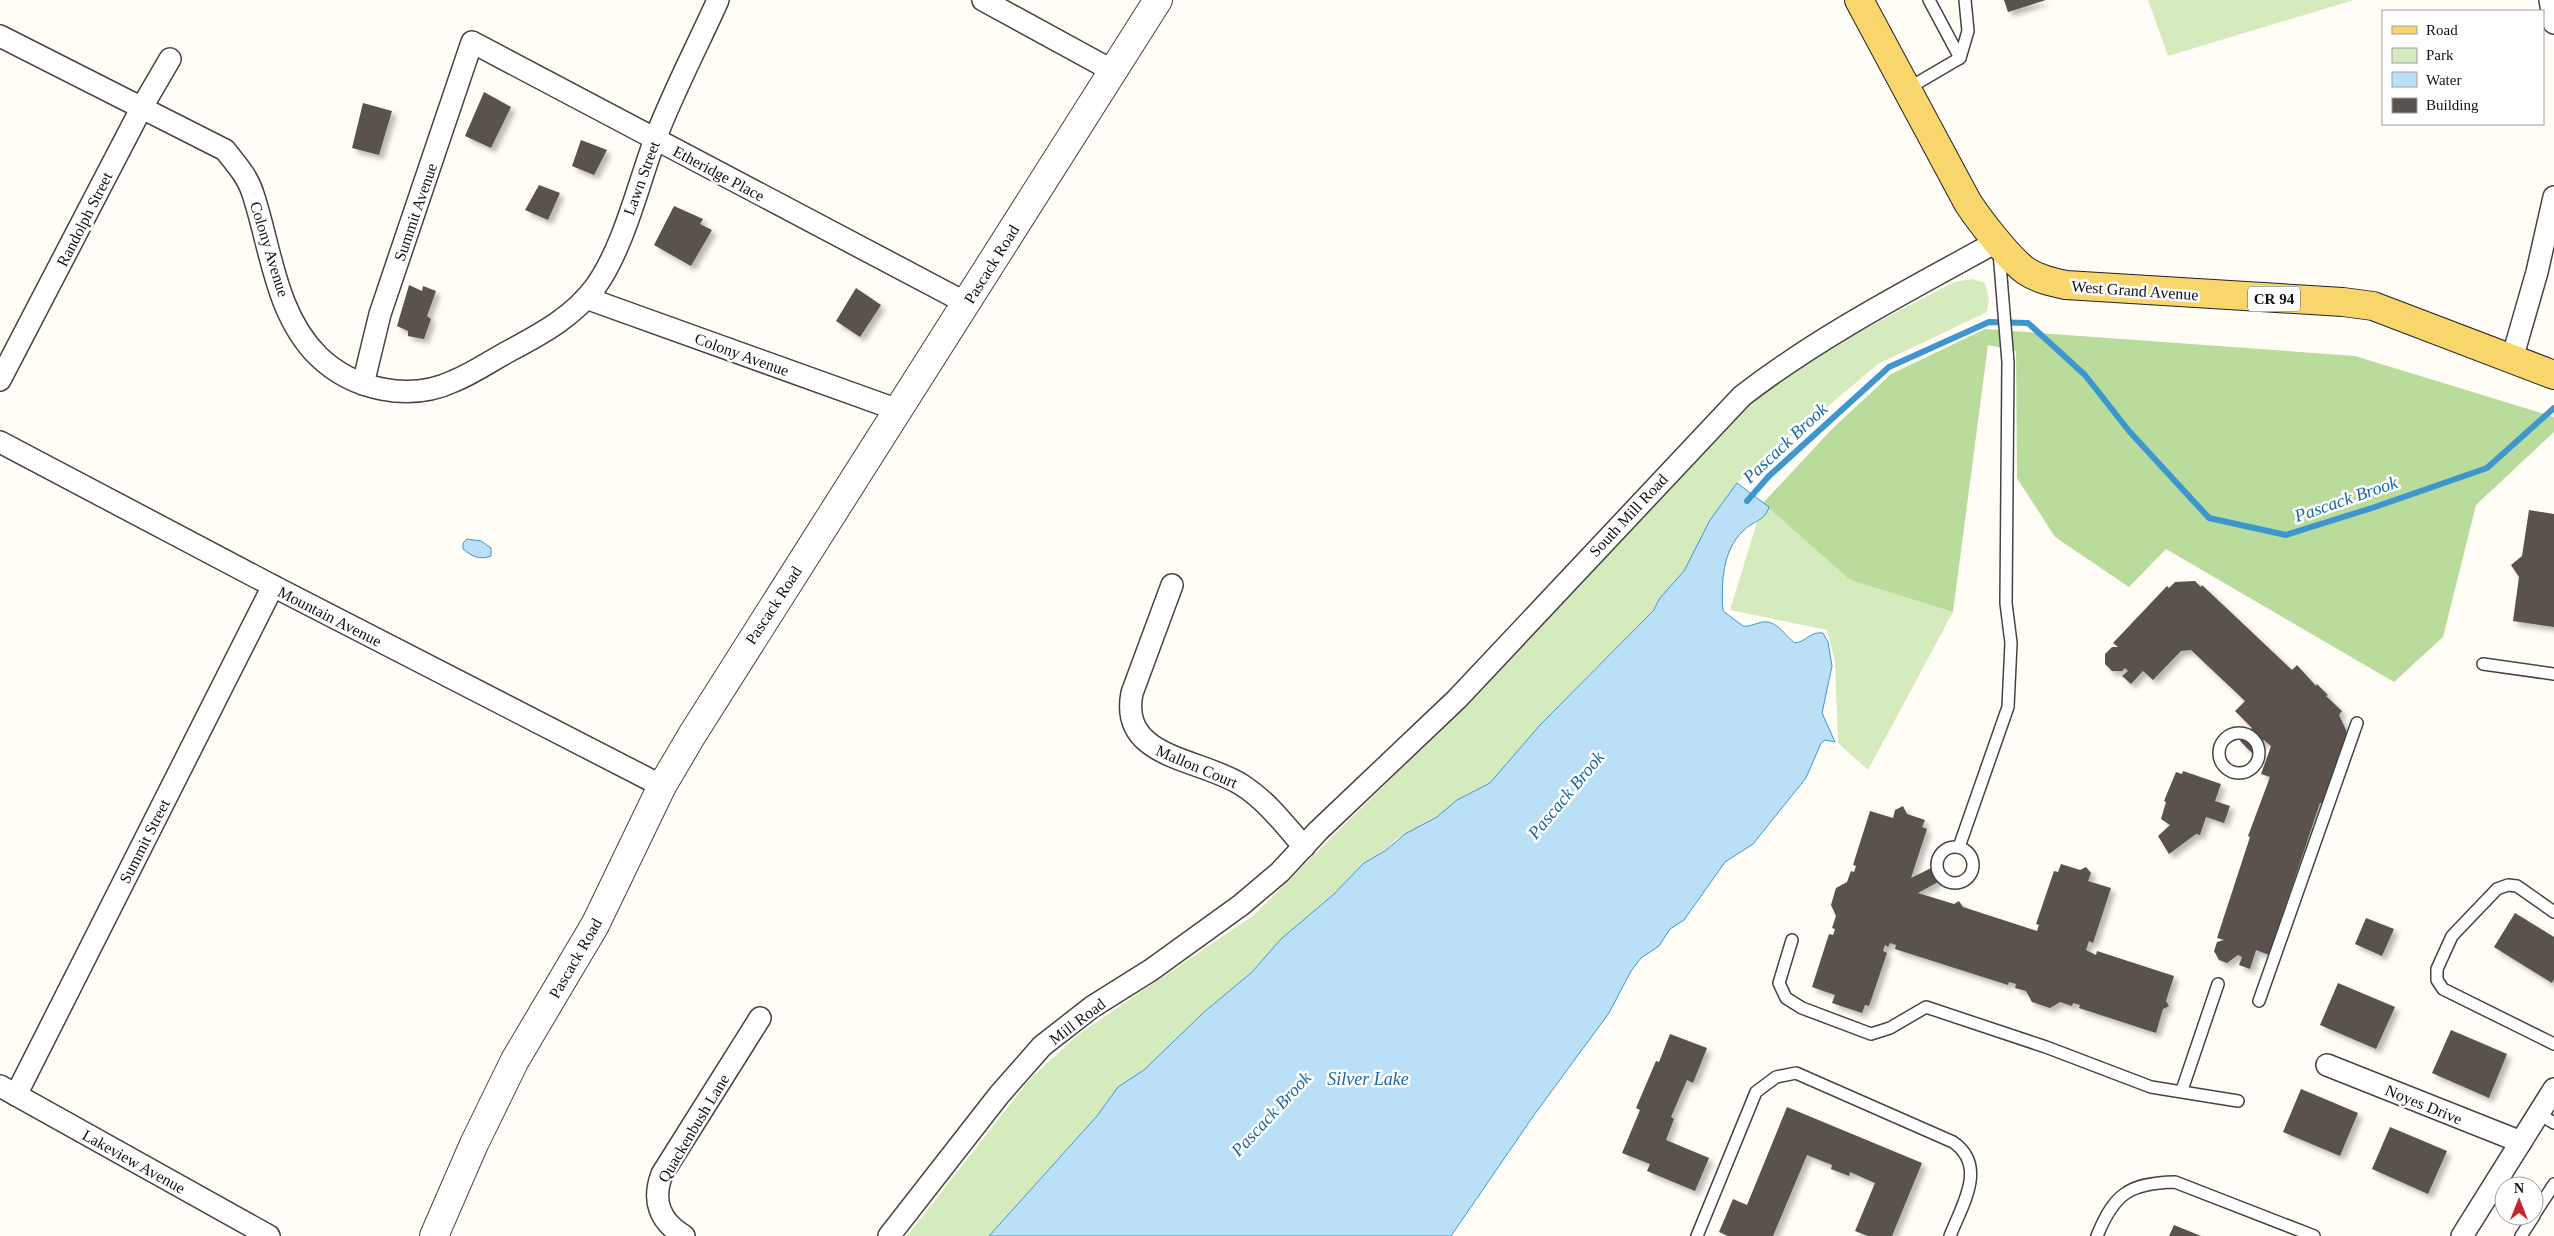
<svg xmlns="http://www.w3.org/2000/svg" width="2554" height="1236" font-family="Georgia,serif">
<defs>
<filter id="shadow"><feDropShadow dx="4.5" dy="4.5" stdDeviation="2.5" flood-color="#0004"/></filter>
</defs>
<rect width="100%" height="100%" fill="#fffdf5"/>
<g fill="#d5ebbd">
<polygon points="2148,0 2354,0 2168,56"/>
<polygon points="1972,279 1985,283 1989,298 1987,312 1878,364 1737,483 1718,510 1684,571 1660,598 1652,611 1540,725 1490,783 1467,794 1437,817 1396,839 1385,851 1372,858 1306,920 1281,939 1252,972 1203,1013 1144,1070 1118,1087 1097,1116 989,1236 907,1236 1030,1079 1079,1034 1254,915 1514,656 1733,416 1804,361 1954,282"/>
<polygon points="1763,503 1850,580 1953,612 1868,770 1838,743 1835,661 1827,630 1730,610"/>
</g>
<polygon fill="#b9dc9c" points="1985,329 2355,356 2554,417 2554,432 2476,505 2443,637 2394,682 2166,549 2129,587 2055,537 2017,478 2016,351 1988,345 1953,612 1850,580 1763,503 1832,429 1891,374"/>
<g fill="#b9e0f7" stroke="#3f96cf">
<path d="M 1737,483 L 1769,507 C 1766,520 1752,522 1744,530 C 1722,550 1721,584 1723,611 L 1743,626 C 1750,627 1756,623 1763,622 C 1777,620 1785,636 1795,643 C 1806,642 1810,631 1823,633 L 1828,642 L 1832,666 L 1822,713 L 1835,742 L 1825,740 L 1821,743 L 1806,778 L 1753,844 L 1725,862 L 1684,920 L 1670,929 L 1659,946 L 1641,958 L 1631,971 L 1609,1013 L 1534,1115 L 1451,1236 L 989,1236 L 1097,1116 L 1118,1087 L 1144,1070 L 1203,1013 L 1252,972 L 1281,939 L 1333,895 L 1364,863 L 1385,851 L 1405,834 L 1437,817 L 1457,800 L 1490,783 L 1540,725 L 1653,611 L 1660,598 L 1684,571 L 1710,520 Z"/>
<path d="M 467,539 L 481,541 L 491,548 L 491,556 C 479,560 473,557 463,549 L 463,543 Z"/>
</g>
<g fill="none" stroke-linecap="round" stroke-linejoin="round">
<polyline stroke="#3f96cf" stroke-width="6" points="1747,501 1769,476 1889,367 1989,322 2028,323 2085,375 2129,431 2209,518 2286,535 2372,508 2487,468 2554,408"/>
</g>
<g fill="#5a524d" filter="url(#shadow)">
<polygon points="2004,0 2046,0 2008,12"/>
<polygon points="484,92 511,107 491,148 465,136"/>
<polygon points="363,103 392,111 379,155 352,148"/>
<polygon points="581,140 607,150 594,175 572,166"/>
<polygon points="539,185 560,193 548,220 525,210"/>
<polygon points="674,206 703,219 700,224 712,230 691,266 654,245"/>
<polygon points="409,285 422,291 423,286 436,291 427,316 431,319 424,339 408,336 408,331 397,326"/>
<polygon points="856,288 881,305 860,337 836,321"/>
<polygon points="2529,510 2554,514 2554,627 2513,621 2519,577 2511,565 2522,556"/>
<polygon points="2195,581 2201,587 2202,585 2292,670 2297,665 2316,686 2317,684 2328,695 2326,696 2342,711 2339,715 2346,730 2346,735 2323,804 2320,803 2269,955 2256,950 2250,969 2239,965 2242,957 2238,955 2227,963 2219,960 2214,951 2217,942 2224,940 2217,938 2250,837 2248,836 2270,777 2261,774 2271,746 2264,740 2252,753 2240,741 2252,728 2235,711 2245,701 2191,650 2181,651 2153,680 2143,671 2131,684 2122,676 2128,671 2125,668 2122,671 2112,671 2105,664 2105,654 2112,647 2118,647 2113,643 2167,586 2169,588 2175,582"/>
<polygon points="2183,771 2221,784 2215,801 2230,806 2224,823 2206,817 2200,835 2196,834 2169,854 2158,836 2170,825 2161,819 2166,802 2164,801 2176,772 2182,774"/>
<polygon points="1903,806 1907,814 1925,820 1922,827 1927,829 1911,878 1931,868 1938,882 1918,893 1954,904 1959,901 1963,907 2037,931 2039,925 2036,924 2054,871 2058,872 2061,864 2080,870 2086,867 2091,873 2088,881 2111,888 2093,943 2089,941 2086,950 2096,955 2097,951 2174,976 2166,1001 2169,1006 2163,1009 2156,1033 2079,1008 2080,1005 2073,1003 2072,1006 2060,1002 2050,1008 2032,1002 2026,991 2015,988 2016,984 2009,982 2008,985 1895,949 1896,945 1890,943 1888,947 1885,945 1883,951 1887,953 1869,1006 1865,1005 1862,1013 1832,1003 1835,995 1812,987 1829,934 1833,935 1835,929 1832,928 1836,916 1831,905 1836,888 1847,882 1851,871 1854,872 1856,866 1853,865 1870,811 1893,818 1895,810"/>
<polygon points="2515,913 2554,937 2554,979 2552,983 2494,947"/>
<polygon points="2366,918 2394,929 2382,956 2355,944"/>
<polygon points="2338,983 2395,1007 2376,1049 2320,1025"/>
<polygon points="2451,1030 2507,1054 2489,1098 2432,1073"/>
<polygon points="1670,1034 1707,1048 1693,1083 1687,1080 1671,1117 1674,1119 1666,1140 1709,1158 1695,1191 1647,1171 1650,1164 1622,1153 1640,1110 1636,1108 1656,1061 1659,1062"/>
<polygon points="2301,1089 2358,1113 2340,1156 2283,1132"/>
<polygon points="1787,1107 1922,1163 1892,1236 1868,1236 1855,1231 1875,1183 1850,1172 1849,1176 1831,1169 1832,1165 1807,1155 1773,1236 1728,1236 1719,1232 1733,1199 1747,1205"/>
<polygon points="2390,1127 2447,1151 2428,1194 2372,1169"/>
<polygon points="2174,1225 2201,1236 2169,1236"/>
</g>
<g fill="none" stroke-linecap="round" stroke-linejoin="round">
<defs>
<g id="service">
<polyline points="1929,0 1960,58"/>
<polyline points="1907,89 1960,58 1968,31 1965,0"/>
<polyline points="2483,664 2554,674"/>
<circle cx="2239" cy="753" r="20"/>
<circle cx="1955" cy="865" r="18"/>
<polyline points="1959,847 2008,707 2011,643 2006,603 2008,362 1999,252"/>
<polyline points="2554,912 2517,886 2508,885 2497,889 2452,936 2437,969 2437,980 2443,989 2554,1044"/>
<polyline points="1792,940 1779,983 1786,998 1802,1008 1871,1034 1890,1028 1926,1007 2046,1047 2151,1087 2238,1101"/>
<polyline points="2259,1001 2357,723"/>
<polyline points="2182,1090 2218,984"/>
<polyline points="2539,1114 2554,1123"/>
<polyline points="2534,1215 2554,1184"/>
<path d="M 1697,1236 L 1756,1092 L 1776,1077 L 1796,1073 L 1953,1142 C 1988,1166 1962,1205 1950,1236"/>
<path d="M 2097,1236 C 2114,1194 2129,1183 2175,1182 L 2314,1236"/>
<polyline points="2521,1236 2534,1216"/>
</g>
<g id="minor">
<polyline points="983,0 1113,71"/>
<polyline points="2550,0 2554,23"/>
<path d="M 0,36 L 225,150 C 236,164 248,177 253,194 C 271,248 275,313 318,356 C 353,390 410,402 454,381 C 474,373 492,360 511,350 C 543,333 574,316 596,286 C 623,248 638,186 654,142 C 672,94 697,47 718,0"/>
<polyline points="586,298 898,410"/>
<polyline points="2512,359 2537,272 2554,197"/>
<polyline points="0,380 142,107 170,59"/>
<polyline points="363,384 380,314 472,42 966,303"/>
<polyline points="0,442 273,586 662,786"/>
<path d="M 1172,585 L 1132,693 C 1119,759 1200,758 1242,785 C 1267,801 1285,825 1304,847"/>
<polyline points="2327,1065 2521,1142"/>
<polyline points="0,1086 269,1236"/>
<polyline points="16,1095 273,586"/>
<path d="M 684,1236 C 659,1221 652,1200 662,1174 L 760,1018"/>
<path d="M 889,1236 L 999,1095 L 1042,1046 L 1092,1007 L 1151,970 L 1241,905 L 1280,872 L 1318,831 L 1457,699 L 1742,396 C 1821,335 1911,289 1998,241"/>
<polyline points="2462,1236 2554,1089"/>
</g>
<polyline id="tertiary" points="434,1236 474,1144 515,1060 595,925 662,786 692,735 1158,0"/>
<path id="primary" d="M 1859,0 L 1968,203 C 1980,221 2009,259 2026,271 C 2038,279 2052,282 2066,285 L 2343,302 L 2373,306 L 2554,375"/>
</defs>
<use href="#service" stroke="#444" stroke-width="14"/>
<use href="#minor" stroke="#444" stroke-width="24"/>
<use href="#tertiary" stroke="#444" stroke-width="30"/>
<use href="#primary" stroke="#222" stroke-width="30"/>
<use href="#service" stroke="#fff" stroke-width="11"/>
<use href="#minor" stroke="#fff" stroke-width="21"/>
<use href="#tertiary" stroke="#fff" stroke-width="28"/>
<use href="#primary" stroke="#f9d66b" stroke-width="28"/>
</g>
<g text-anchor="middle" stroke-width="5" stroke-linejoin="round" paint-order="stroke">
<rect fill="#fff" stroke="#585858" stroke-width="1" x="2248" y="286.5" width="52" height="25" rx="4"/>
<g font-size="15" font-weight="bold" fill="#111">
<text x="2274" y="304">CR 94</text>
</g>
<g font-size="16" fill="#111" stroke="#fff">
<text transform="translate(719 173) rotate(28)" y="6">Etheridge Place</text>
<text transform="translate(641 178) rotate(-70)" y="6">Lawn Street</text>
<text transform="translate(415 212) rotate(-71)" y="6">Summit Avenue</text>
<text transform="translate(84 219) rotate(-63)" y="6">Randolph Street</text>
<text transform="translate(270 249) rotate(73)" y="6">Colony Avenue</text>
<text transform="translate(991 264) rotate(-58)" y="6">Pascack Road</text>
<text transform="translate(2135 290) rotate(4)" y="6">West Grand Avenue</text>
<text transform="translate(742 354) rotate(20)" y="6">Colony Avenue</text>
<text transform="translate(1628 515) rotate(-47)" y="6">South Mill Road</text>
<text transform="translate(773 605) rotate(-57)" y="6">Pascack Road</text>
<text transform="translate(330 616) rotate(27)" y="6">Mountain Avenue</text>
<text transform="translate(1197 766) rotate(23)" y="6">Mallon Court</text>
<text transform="translate(144 841) rotate(-63)" y="6">Summit Street</text>
<text transform="translate(575 958) rotate(-60)" y="6">Pascack Road</text>
<text transform="translate(1077 1021) rotate(-37)" y="6">Mill Road</text>
<text transform="translate(2424 1104) rotate(22)" y="6">Noyes Drive</text>
<text transform="translate(693 1128) rotate(-59)" y="6">Quackenbush Lane</text>
<text transform="translate(134 1161) rotate(29)" y="6">Lakeview Avenue</text>
</g>
<g font-size="18" font-style="italic" fill="#1768a6" stroke="#fff">
<text transform="translate(1785 443) rotate(-43)" y="6">Pascack Brook</text>
<text transform="translate(2346 499) rotate(-19)" y="6">Pascack Brook</text>
<text transform="translate(1566 795) rotate(-50)" y="6">Pascack Brook</text>
<text x="1368" y="1085">Silver Lake</text>
<text transform="translate(1271 1114) rotate(-47)" y="6">Pascack Brook</text>
</g>
</g>
<rect x="2382" y="10" width="162" height="115" fill="#ffffff" stroke="#a0a0a0"/>
<rect x="2392" y="26" width="25" height="8" fill="#f9d66b" stroke="#a0a0a0"/>
<text x="2426" y="35" font-size="15" fill="#111111">Road</text>
<rect x="2392" y="48" width="25" height="15" fill="#d5ebbd" stroke="#a0a0a0"/>
<text x="2426" y="60" font-size="15" fill="#111111">Park</text>
<rect x="2392" y="72" width="25" height="15" fill="#b9e0f7" stroke="#a0a0a0"/>
<text x="2426" y="85" font-size="15" fill="#111111">Water</text>
<rect x="2392" y="98" width="25" height="15" fill="#5a524d" stroke="#a0a0a0"/>
<text x="2426" y="110" font-size="15" fill="#111111">Building</text>
<g transform="translate(2519 1201)"><circle r="24" fill="#ffffff" stroke="#a0a0a0"/>
<path d="M0-4L9 19L0 12L-9 19Z" fill="#c4262e"/>
<text y="-8" font-size="14" font-weight="bold" text-anchor="middle" fill="#111111">N</text>
</g>
</svg>
